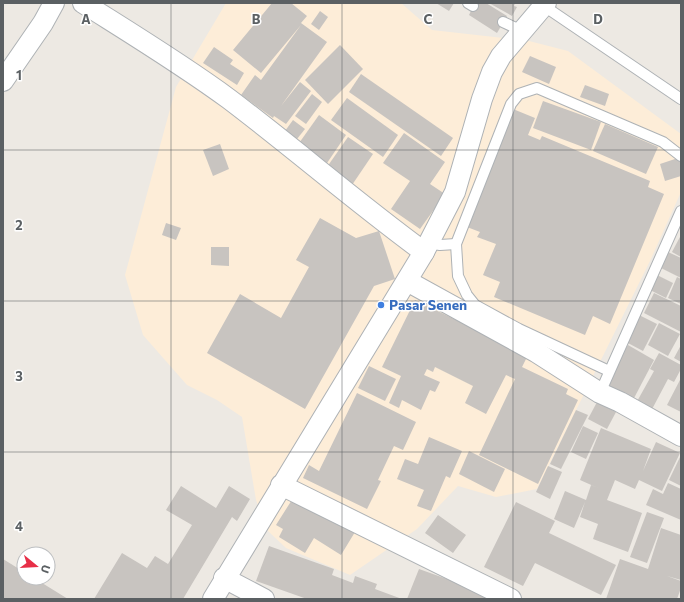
<svg xmlns="http://www.w3.org/2000/svg" width="684" height="602" font-family="Commissioner,sans-serif">
<rect width="100%" height="100%" fill="#ede9e3"/>
<polygon fill="#fdedd8" points="226,3 401,3 432,30 529,41 568,51 681,134 681,192 650,261 537,489 496,497 458,486 417,529 350,575 286,548 268,531 256,500 242,417 217,400 187,385 143,335 125,275 176,87"/>
<g fill="#c8c4c0">
<polygon points="272,3 291,3 307,16 301,23 327,42 281,106 300,82 311,91 286,124 274,116 273,118 241,95 255,75 261,80 301,25 261,73 233,50"/>
<polygon points="436,3 454,3 449,11"/>
<polygon points="475,3 486,3 507,16 497,33 469,15"/>
<polygon points="489,3 515,3 514,6 517,7 512,16"/>
<polygon points="320,11 328,17 319,30 311,24"/>
<polygon points="340,45 363,69 328,104 305,80"/>
<polygon points="214,47 233,60 230,64 244,73 237,85 203,63"/>
<polygon points="530,56 556,67 549,84 522,72"/>
<polygon points="361,74 453,138 441,156 349,92"/>
<polygon points="585,85 609,94 605,106 580,97"/>
<polygon points="312,94 322,102 306,124 295,116"/>
<polygon points="347,98 398,135 383,157 331,120"/>
<polygon points="543,101 601,122 591,150 533,128"/>
<polygon points="513,109 535,118 528,135 540,140 542,136 650,181 648,187 664,194 610,324 593,316 585,335 494,297 500,282 483,275 496,244 477,237 480,232 467,227"/>
<polygon points="319,115 346,135 325,166 297,146"/>
<polygon points="293,120 305,129 297,139 285,131"/>
<polygon points="605,124 658,147 646,174 593,151"/>
<polygon points="404,133 445,162 430,184 445,194 420,229 391,209 410,181 383,163"/>
<polygon points="348,137 373,154 352,185 327,167"/>
<polygon points="220,144 229,169 213,176 203,150"/>
<polygon points="681,157 681,176 665,181 660,164"/>
<polygon points="320,218 356,238 379,231 395,279 374,286 305,409 207,353 240,294 281,318 309,267 296,260"/>
<polygon points="166,223 181,228 176,240 162,235"/>
<polygon points="681,235 681,257 672,252"/>
<polygon points="211,247 229,247 229,266 211,265"/>
<polygon points="668,252 681,258 681,278 661,268"/>
<polygon points="655,274 673,283 666,298 648,289"/>
<polygon points="677,277 681,279 681,304 668,298"/>
<polygon points="654,293 681,306 681,332 644,313"/>
<polygon points="415,300 528,355 522,367 568,389 566,394 578,400 538,484 479,455 515,379 506,375 486,414 465,403 473,386 435,367 433,372 427,369 424,375 440,382 435,392 430,390 421,410 402,400 399,408 389,403 401,376 382,367"/>
<polygon points="639,315 657,324 643,351 626,342"/>
<polygon points="659,323 680,334 668,356 648,345"/>
<polygon points="628,345 654,360 633,400 605,384"/>
<polygon points="681,345 681,362 674,358"/>
<polygon points="659,353 681,365 681,369 674,382 668,379 650,413 635,405 654,371 650,369"/>
<polygon points="369,366 396,379 385,401 358,388"/>
<polygon points="681,378 681,412 667,405"/>
<polygon points="357,393 416,422 403,450 394,446 378,480 381,481 367,509 303,478 309,465 319,471"/>
<polygon points="597,402 616,412 607,429 588,419"/>
<polygon points="576,410 588,415 561,469 550,464"/>
<polygon points="583,426 598,433 586,459 571,452"/>
<polygon points="601,428 651,449 643,471 656,442 680,453 662,491 639,480 635,489 615,480 607,500 642,513 628,552 593,539 598,524 580,517 585,502 574,528 554,519 565,491 586,500 591,485 598,488 580,480"/>
<polygon points="429,437 462,451 450,478 446,476 431,511 417,506 424,490 397,479 405,459 418,464"/>
<polygon points="469,451 505,469 494,492 459,474"/>
<polygon points="681,455 681,486 669,480"/>
<polygon points="548,466 562,472 550,499 536,492"/>
<polygon points="668,483 681,489 681,520 646,505 653,489 663,494"/>
<polygon points="181,486 216,508 229,486 250,499 237,521 232,517 183,599 94,599 122,553 147,568 155,556 168,564 192,525 166,510"/>
<polygon points="295,495 355,532 341,555 314,538 305,553 279,537 283,529 276,525"/>
<polygon points="516,502 555,521 549,533 616,565 601,595 535,563 523,586 484,567"/>
<polygon points="647,512 664,518 647,563 630,557"/>
<polygon points="438,515 466,535 453,553 425,533"/>
<polygon points="661,528 681,535 681,580 667,576 681,581 681,588 677,599 606,599 620,559 648,569"/>
<polygon points="269,546 334,569 332,575 353,583 355,576 377,584 375,589 402,599 307,599 256,581"/>
<polygon points="3,559 24,572 24,578 34,578 68,599 3,599"/>
<polygon points="419,569 486,593 485,599 407,599"/>
</g>
<g fill="none" stroke-linecap="round" stroke-linejoin="round">
<defs>
<g id="service">
<polyline points="468,3 473,6"/>
<polyline points="544,6 681,99"/>
<polyline points="503,22 524,32"/>
<polyline points="429,243 440,245 456,244"/>
<polyline points="609,371 519,329 475,305 467,295 458,276 456,244 511,104 519,94 537,88 663,142 681,156"/>
<polyline points="600,393 681,211"/>
</g>
<g id="minor">
<path d="M 83,3 C 132,34 183,65 229,99 C 295,149 357,203 424,252"/>
<polyline points="3,81 43,23 54,3"/>
<polyline points="407,281 536,352 600,393 620,402 681,436"/>
<polyline points="281,485 511,599"/>
<polyline points="224,578 264,599"/>
<polyline points="213,599 424,252 455,192 482,99 492,72 501,56 546,3"/>
</g>
</defs>
<use href="#service" stroke="#aeb2b5" stroke-width="12"/>
<use href="#minor" stroke="#aeb2b5" stroke-width="22"/>
<use href="#service" stroke="#fff" stroke-width="10"/>
<use href="#minor" stroke="#fff" stroke-width="20"/>
</g>
<path fill="none" stroke="#5b6063" stroke-width="1" stroke-opacity="0.55" d="M 171,3 L 171,599M 342,3 L 342,599M 513,3 L 513,599M 3,150 L 681,150M 3,301 L 681,301M 3,452 L 681,452"/>
<circle fill="#3f7fe0" stroke="#fff" stroke-width="1.5" cx="381" cy="305" r="4"/>
<g text-anchor="middle" stroke-width="3" stroke-linejoin="round" paint-order="stroke">
<g font-size="14" font-weight="bold" fill="#366cbe" stroke="#fff" text-anchor="start">
<text x="389" y="310">Pasar Senen</text>
</g>
</g>
<g font-size="13" text-anchor="middle" font-weight="bold" fill="#5b6063" stroke="#fff" stroke-width="3" stroke-linejoin="round" paint-order="stroke">
<text x="86" y="24">A</text>
<text x="256" y="24">B</text>
<text x="428" y="24">C</text>
<text x="598" y="24">D</text>
<text x="19" y="80">1</text>
<text x="19" y="230">2</text>
<text x="19" y="381">3</text>
<text x="19" y="531">4</text>
</g>
<rect width="684" height="602" fill="none" stroke="#5b6063" stroke-width="8"/>
<g transform="translate(36 566) rotate(108)"><circle r="19" fill="#ffffff" stroke="#bdbfc1"/>
<path d="M0-3L7 15L0 10L-7 15Z" fill="#e72f47"/>
<text y="-6" font-size="11" font-weight="bold" text-anchor="middle" fill="#5b6063">U</text>
</g>
</svg>
